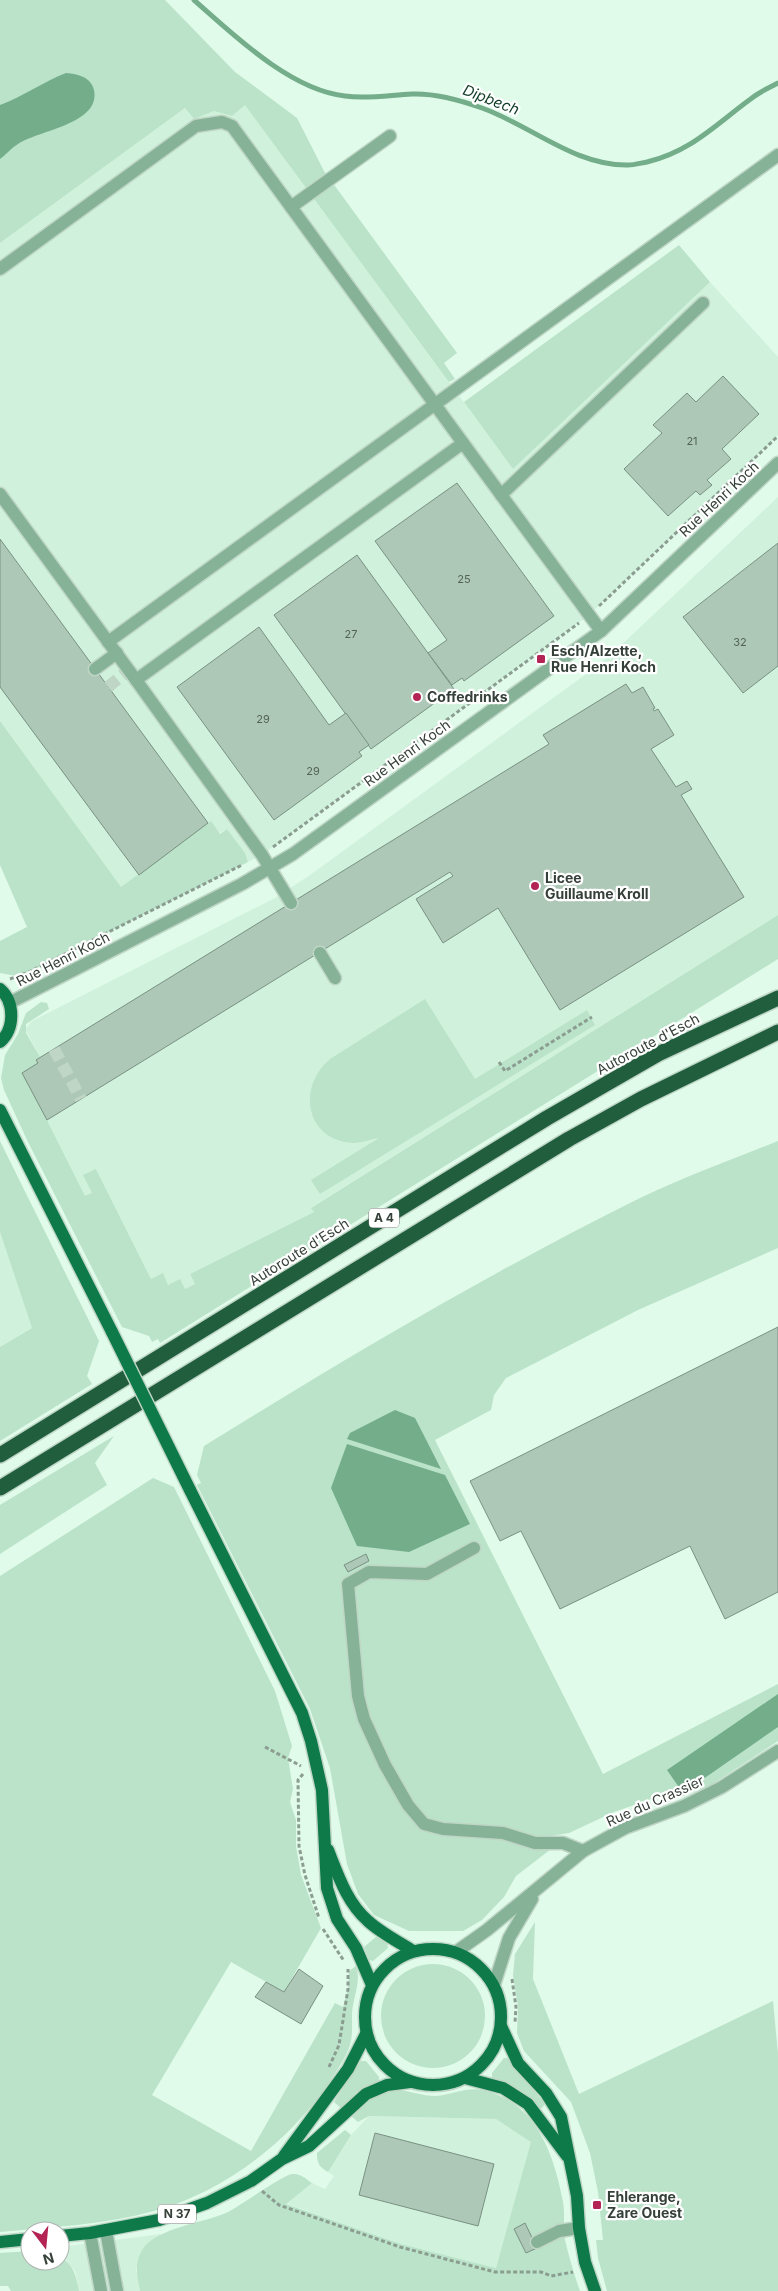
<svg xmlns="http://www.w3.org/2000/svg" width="778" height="2291" font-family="Inter,sans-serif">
<rect width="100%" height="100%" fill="#e1fbea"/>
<g fill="#d0f2dc">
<polygon points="245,104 513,469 710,282 778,357 778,436 589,615 262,855 248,862 245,853 227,829 139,875 121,888 0,721 0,243 185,108 194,119 214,111 232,116"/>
<polygon points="778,497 778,915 312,1207 314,1212 190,1274 195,1284 185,1289 151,1279 96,1169 92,1194 85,1197 22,1073 38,1063 36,1060 40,1057 25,1029 32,1021 275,898 310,875 593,669 616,650"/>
<polygon points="0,1232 32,1328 0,1347"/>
<polygon points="369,2116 496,2119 532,2142 496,2268 401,2244 285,2203 312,2183 325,2189 334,2176 328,2172 351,2135"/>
<polygon points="161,2234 143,2249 136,2269 140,2291 79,2291 75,2271 66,2260 60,2257 60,2247"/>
</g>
<g fill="#bae3c9">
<polygon points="0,0 165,0 235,72 297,118 324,171 457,353 444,363 455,379 449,382 245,105 232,116 214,111 194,119 185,108 0,243"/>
<polygon points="679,245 710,282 513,469 464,402"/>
<polygon points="0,721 121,887 211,821 220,834 227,829 245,853 248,862 29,972 17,976 0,973 0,941 27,927 0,865"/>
<polygon points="778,915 778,959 160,1343 158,1339 152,1342 149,1336 122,1327 27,1140 4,1090 1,1078 5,1055 18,1034 26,1013 41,1002 47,1003 49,1009 26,1024 26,1033 40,1057 36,1060 38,1063 23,1073 85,1196 92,1193 83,1175 96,1169 151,1279 163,1273 168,1285 180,1279 185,1289 195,1284 190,1274 314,1212 311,1208"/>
<path d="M 425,999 L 475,1079 L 587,1010 L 595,1025 L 320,1194 L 311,1180 L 379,1138 C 371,1139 362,1143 353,1143 C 306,1140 296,1088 330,1059 Z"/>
<polygon points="0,1141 99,1341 87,1376 92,1384 0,1441 0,1347 32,1328 0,1232"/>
<path d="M 778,1141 L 778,1248 L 638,1310 L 506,1378 L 494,1395 L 491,1410 L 435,1440 L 603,1774 L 778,1684 L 778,1741 L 711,1785 L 666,1803 L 660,1796 L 614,1812 L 569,1833 L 550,1836 L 551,1849 L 516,1876 L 504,1897 L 482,1920 L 463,1931 L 409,1931 L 374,1915 L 358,1894 L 347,1864 L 330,1768 L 310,1709 L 197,1485 L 201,1483 L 197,1475 L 204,1446 C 346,1358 489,1273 638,1199 C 684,1177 731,1160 778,1141 Z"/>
<polygon points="114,1436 95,1463 107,1485 0,1554 0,1505"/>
<path d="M 153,1478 L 174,1487 L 275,1691 L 292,1746 L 288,1758 L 293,1789 L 290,1802 L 296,1820 L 296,1846 L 301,1875 L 321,1928 L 284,1992 L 231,1962 L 152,2095 L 251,2151 L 335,2003 L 343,2007 L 348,1989 L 349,1971 L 356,1966 C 362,1982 352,1999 352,2015 C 352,2026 353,2037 349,2048 C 344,2061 335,2073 328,2084 C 288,2143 223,2192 154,2211 C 104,2225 51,2227 0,2232 L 0,1576 Z"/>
<polygon points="535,1922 533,1979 579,2094 773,2001 778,2054 778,2291 607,2291 598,2258 596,2240 603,2240 598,2192 590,2153 571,2102 524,2051 517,2033 518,2007 513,1975 515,1954"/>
<polygon points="376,1937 387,1943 388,1948 373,1961 369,1960 364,1947"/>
<circle cx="433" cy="2016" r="52"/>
<polygon points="504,2058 507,2058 545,2104 541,2109 523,2092 492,2078 492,2073"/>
<polygon points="361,2061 366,2061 379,2077 379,2081 357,2092 342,2109 334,2102"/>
<path d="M 395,2089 C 409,2091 422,2096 436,2096 C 451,2095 466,2087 481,2090 C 535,2100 554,2153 563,2202 C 565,2214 563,2228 565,2240 C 569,2257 574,2274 580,2291 L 140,2291 C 137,2276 134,2264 142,2250 C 156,2228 203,2223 226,2213 C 240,2206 283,2175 292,2174 C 301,2173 306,2179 312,2183 L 286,2204 L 401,2244 L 496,2268 L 531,2142 L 496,2119 L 369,2116 L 358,2122 L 351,2116 L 372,2096 Z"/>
<path d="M 345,2130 L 351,2135 L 328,2172 C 319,2167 317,2163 317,2153 Z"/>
<path d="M 30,2251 L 30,2261 L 60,2261 L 60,2257 C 74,2264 76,2277 79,2291 L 11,2291 L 8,2286 L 0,2286 L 0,2253 Z"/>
</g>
<g fill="#74ad8a">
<path d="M 66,73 C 78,74 91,77 94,90 C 101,124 39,130 18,144 C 11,148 6,155 0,159 L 0,105 C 24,96 43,82 66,73 Z"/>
<polygon points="395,1410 415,1418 441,1469 347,1439 350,1433"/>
<polygon points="347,1444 445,1475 470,1524 409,1552 357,1546 331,1488"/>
<polygon points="778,1694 778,1727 683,1793 667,1770"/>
</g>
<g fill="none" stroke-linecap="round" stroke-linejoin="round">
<path stroke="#74ad8a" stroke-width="5" d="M 194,0 C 234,35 290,90 345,96 C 367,99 390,95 412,94 C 436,93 460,100 482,108 C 532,126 575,166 628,165 C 634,165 641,163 647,162 C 692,151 716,124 752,98 C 759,92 769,88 778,83"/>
</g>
<g fill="#aec8b7" stroke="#799182">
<polygon points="723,376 759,414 722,449 731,459 707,480 712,485 700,495 696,491 668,516 624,469 662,433 653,425 687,393 696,402"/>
<polygon points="457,483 554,616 464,681 462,678 452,685 428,653 447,640 375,541"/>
<polygon points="0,539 208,823 139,875 0,687"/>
<polygon points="778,543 778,666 743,693 683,617"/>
<polygon points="357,555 454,689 371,749 274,615"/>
<polygon points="259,627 329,725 346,713 369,745 359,752 362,756 274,820 177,687"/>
<polygon points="626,684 632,693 643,687 655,708 653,709 654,711 658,709 674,735 651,749 676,787 687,781 692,789 681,795 744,897 560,1010 498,908 443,943 416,899 453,876 450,872 47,1120 22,1073 38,1063 36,1060 549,744 543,735"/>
<polygon points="778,1327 778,1592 725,1619 690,1546 560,1609 521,1531 500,1541 470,1481"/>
<polygon points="366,1554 369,1561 348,1572 344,1565"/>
<polygon points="299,1969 323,1986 301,2024 255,1997 266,1982 284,1992"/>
<polygon points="375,2133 494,2164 478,2226 359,2195"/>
<polygon points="525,2223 537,2248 526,2253 514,2229"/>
</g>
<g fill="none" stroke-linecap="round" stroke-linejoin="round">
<g stroke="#bfd6c7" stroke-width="12" stroke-dasharray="12 6" stroke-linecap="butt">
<polyline points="108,687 129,670"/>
<polyline points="54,1049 81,1099"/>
</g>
<defs>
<g id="minor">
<polyline points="291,207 390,136"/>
<polyline points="0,269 196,126 222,122 232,126 463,443"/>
<polyline points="0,494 136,680"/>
<polyline points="501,495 703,303"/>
<polyline points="108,642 778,155"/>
<polyline points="95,669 117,653"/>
<polyline points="291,903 262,855 136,680 463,443 601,631"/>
<polyline points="320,953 335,978"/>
<polyline points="9,1003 242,884 293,854 601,631 778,463"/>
<polyline points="474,1548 427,1574 369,1572 348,1584 358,1696 364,1719 385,1765 408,1805 424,1824 443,1829 503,1833 535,1843 563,1843 583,1851"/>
<polyline points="456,1952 487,1930 583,1851 625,1828 684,1806 722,1787 778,1751"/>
<polyline points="494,1985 509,1938 532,1899"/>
<polyline points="106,2231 117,2291"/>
<polyline points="90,2233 101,2291"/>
<polyline points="537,2242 559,2231 579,2228"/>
</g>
<g id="major">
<path d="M 0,989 C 15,1002 15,1029 0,1042"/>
<polyline points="0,1110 112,1332"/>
<polyline points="190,1490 302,1713 311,1741 322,1790 327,1888 337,1919 356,1948 372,1985"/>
<path d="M 328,1850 C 338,1875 347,1903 368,1921 C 381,1933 399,1942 413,1951"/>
<circle cx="433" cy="2017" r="68"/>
<polyline points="501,2026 518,2063 546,2093 561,2117 577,2196 579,2228 585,2262 595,2291"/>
<polyline points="465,2078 503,2088 528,2104 567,2156"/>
<polyline points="284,2156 348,2069 366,2034"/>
<polyline points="60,2236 90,2233 159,2220 207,2203 251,2181 282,2159 309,2146 366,2094 387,2085 410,2082"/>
<polyline points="0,2242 30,2239"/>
</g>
<g id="highway">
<polyline points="0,1455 547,1118 658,1054 778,998"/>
<polyline points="0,1488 569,1139 641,1099 778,1032"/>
</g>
</defs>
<use href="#minor" stroke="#bfd6c7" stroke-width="15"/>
<use href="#major" stroke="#bfd6c7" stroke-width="15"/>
<use href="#highway" stroke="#bfd6c7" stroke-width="18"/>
<g stroke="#8b9d91" stroke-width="3" stroke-dasharray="4 2.5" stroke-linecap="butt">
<polyline points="599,606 778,436"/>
<polyline points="273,847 579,623"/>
<polyline points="10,979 29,972 242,865"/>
<polyline points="499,1062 505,1071 592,1017"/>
<polyline points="265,1747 301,1766"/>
<polyline points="303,1774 298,1780 299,1846 305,1875 319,1918"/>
<polyline points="323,1929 344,1961"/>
<polyline points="512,1979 516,2007 515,2022"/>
<polyline points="329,2067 339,2045 348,1989 348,1969"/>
<polyline points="262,2191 279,2205 400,2247 495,2272 541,2272 551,2276 573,2272"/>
</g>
<use href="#minor" stroke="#86b297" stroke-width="12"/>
<use href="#major" stroke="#0e7a4a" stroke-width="12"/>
<use href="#highway" stroke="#215e3e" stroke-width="15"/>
<defs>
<polyline id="major-bridge" points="112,1332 190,1490"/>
</defs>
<use href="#major-bridge" stroke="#bfd6c7" stroke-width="15" stroke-linecap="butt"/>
<use href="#major-bridge" stroke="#0e7a4a" stroke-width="12"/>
</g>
<g fill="#b32353" stroke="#fff" stroke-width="2">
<rect x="536" y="654" width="10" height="10" rx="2.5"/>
<circle cx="417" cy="697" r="5"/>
<circle cx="535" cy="886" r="5"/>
<rect x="592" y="2200" width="10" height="10" rx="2.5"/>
</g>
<g text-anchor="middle" stroke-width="4.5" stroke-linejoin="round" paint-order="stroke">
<g font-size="11" fill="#536258">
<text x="692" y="445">21</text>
<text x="464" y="583">25</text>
<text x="351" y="638">27</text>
<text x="740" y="646">32</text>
<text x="263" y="723">29</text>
<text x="313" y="775">29</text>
</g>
<g fill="#fff" stroke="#727974" stroke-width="1">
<rect x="369" y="1208.5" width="30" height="19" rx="4"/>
<rect x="158" y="2204.5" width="38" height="19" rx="4"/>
</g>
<g font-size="12" font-weight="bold" fill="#354039">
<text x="384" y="1222">A 4</text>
<text x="177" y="2218">N 37</text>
</g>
<g font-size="14" fill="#354039" stroke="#fff">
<text transform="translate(719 499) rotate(-43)" y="5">Rue Henri Koch</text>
<text transform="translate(407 753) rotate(-36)" y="5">Rue Henri Koch</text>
<text transform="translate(63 959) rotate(-27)" y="5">Rue Henri Koch</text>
<text transform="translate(648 1044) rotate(-28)" y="5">Autoroute d'Esch</text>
<text transform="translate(299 1252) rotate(-32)" y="5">Autoroute d'Esch</text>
<text transform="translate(655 1801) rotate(-24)" y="5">Rue du Crassier</text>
</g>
<g font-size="14" font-weight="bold" fill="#354039" stroke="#fff" text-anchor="start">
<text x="551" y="656">Esch/Alzette,<tspan x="551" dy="16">Rue Henri Koch</tspan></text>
<text x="427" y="702">Coffedrinks</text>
<text x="545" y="883">Licee<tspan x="545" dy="16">Guillaume Kroll</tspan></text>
<text x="607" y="2202">Ehlerange,<tspan x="607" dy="16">Zare Ouest</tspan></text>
</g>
<g font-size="15" font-style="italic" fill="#0f3d25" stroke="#fff">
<text transform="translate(491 100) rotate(21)" y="5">Dipbech</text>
</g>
</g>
<g transform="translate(45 2246) rotate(164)"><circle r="24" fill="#ffffff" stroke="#aeb3b0"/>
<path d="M0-4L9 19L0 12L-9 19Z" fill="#b32353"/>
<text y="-8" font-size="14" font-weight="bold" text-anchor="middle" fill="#354039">N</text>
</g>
</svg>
